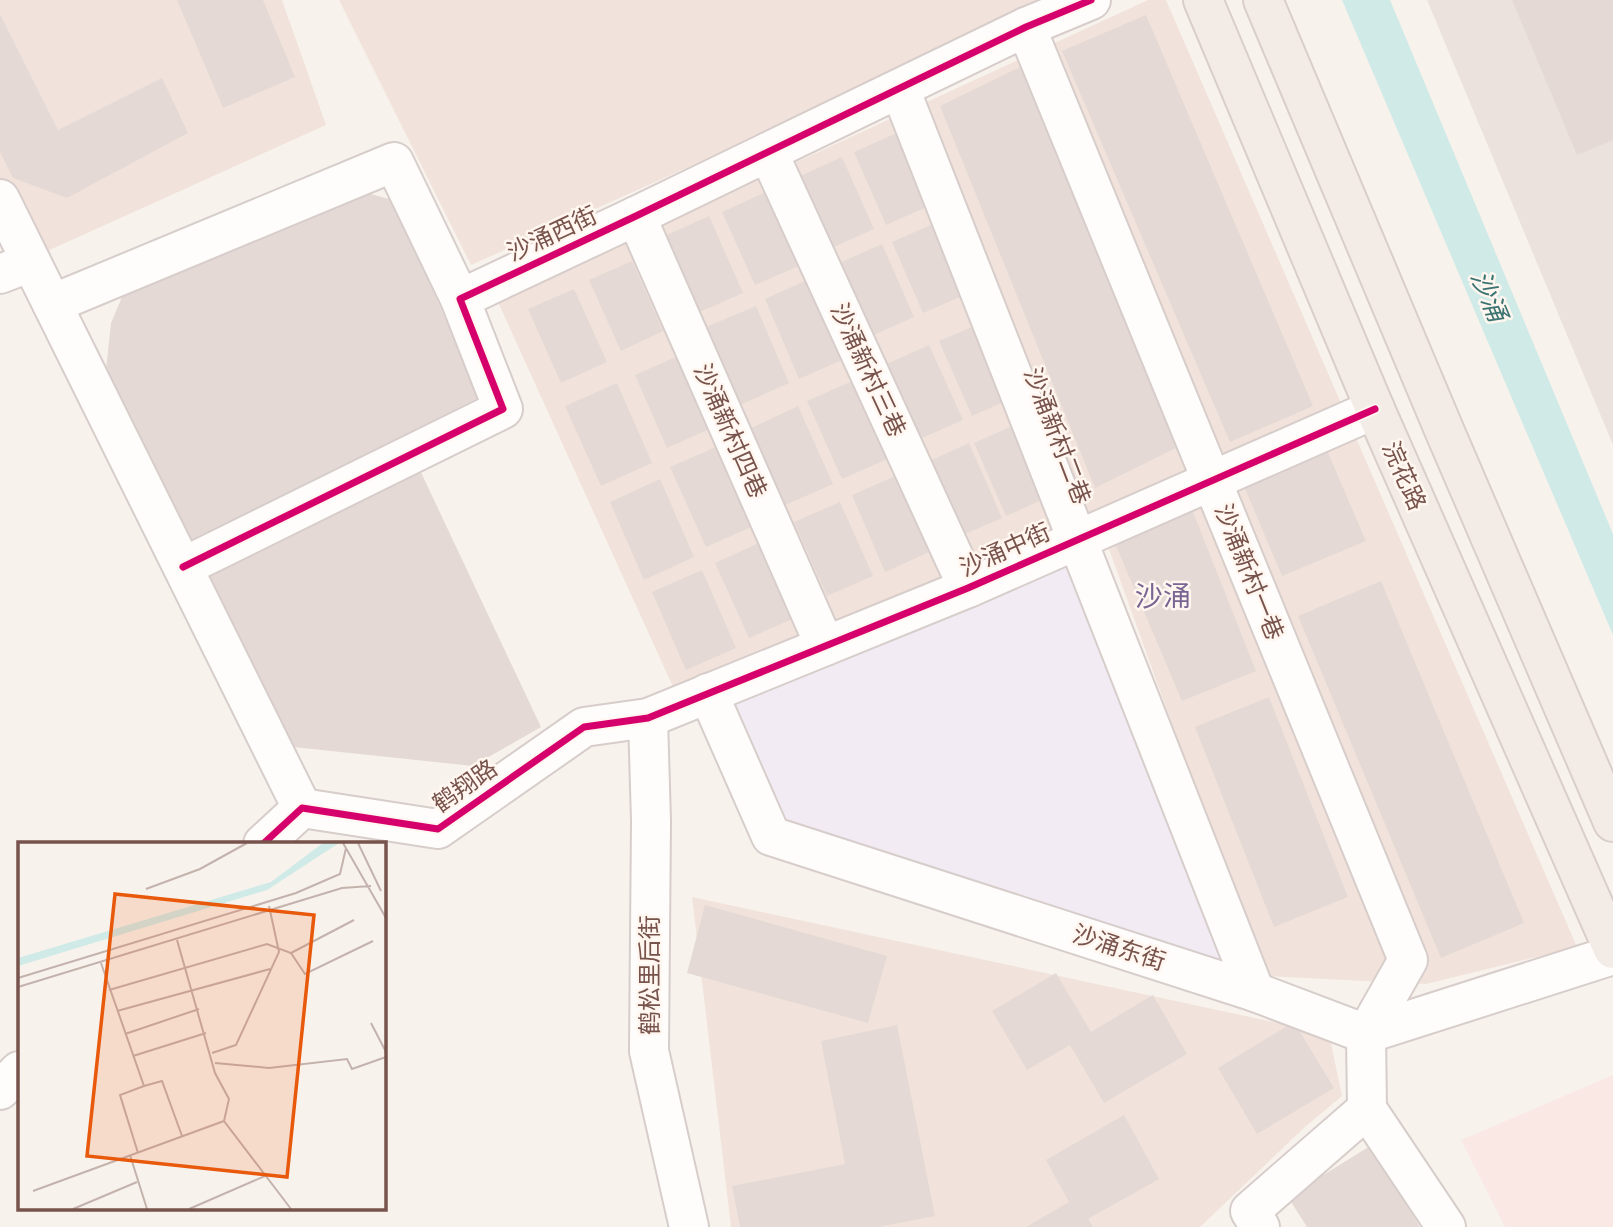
<svg xmlns="http://www.w3.org/2000/svg" width="1613" height="1227" font-family="'Golos Text','Noto Sans SC',sans-serif">
<rect width="100%" height="100%" fill="#f8f2ed"/>
<g fill="#f1e3db">
<polygon points="0,0 282,0 326,125 12,267 0,241"/>
<polygon points="339,0 1059,0 471,265"/>
<polygon points="1148,0 1166,0 1577,947 1426,984 1263,976 1097,516 674,689 497,300"/>
<polygon points="692,897 1329,1034 1342,1096 1305,1127 1200,1227 731,1227"/>
</g>
<polygon fill="#fae8e4" points="1613,1075 1613,1227 1505,1227 1461,1140"/>
<polygon fill="#ebe2de" points="1427,0 1613,0 1613,445"/>
<polygon fill="#f2ebf4" points="1066,566 1235,971 790,828 735,703"/>
<polygon fill="#cfeae7" points="1342,0 1390,0 1613,534 1613,635"/>
<g fill="#e4d9d5">
<polygon points="177,0 263,0 295,77 223,108"/>
<polygon points="1512,0 1613,0 1613,140 1577,155"/>
<polygon points="0,14 58,130 162,78 188,133 67,198 13,178 0,152"/>
<polygon points="1146,15 1313,406 1230,442 1062,51"/>
<polygon points="1026,64 1176,448 1095,488 940,106"/>
<polygon points="899,132 931,205 886,225 854,152"/>
<polygon points="842,157 874,229 829,249 798,177"/>
<polygon points="356,190 393,200 480,397 189,543 106,369 111,323 130,278"/>
<polygon points="768,191 801,265 755,285 722,212"/>
<polygon points="709,216 743,293 693,315 660,238"/>
<polygon points="935,223 967,294 923,313 892,242"/>
<polygon points="882,244 914,317 869,337 837,264"/>
<polygon points="632,261 663,331 621,351 589,280"/>
<polygon points="816,276 851,356 799,379 765,299"/>
<polygon points="574,289 607,362 561,383 528,309"/>
<polygon points="756,306 789,383 740,405 706,327"/>
<polygon points="986,321 1019,395 972,416 939,341"/>
<polygon points="929,345 963,420 915,441 882,366"/>
<polygon points="680,355 712,428 667,448 635,375"/>
<polygon points="857,379 892,457 842,479 807,401"/>
<polygon points="617,383 652,463 601,486 565,406"/>
<polygon points="798,406 833,484 783,506 749,429"/>
<polygon points="1019,423 1051,496 1006,516 974,443"/>
<polygon points="969,443 1002,518 956,538 923,464"/>
<polygon points="723,444 758,524 706,547 670,467"/>
<polygon points="1326,448 1366,541 1282,576 1243,484"/>
<polygon points="419,468 541,727 473,766 293,747 208,577"/>
<polygon points="900,474 934,550 885,572 852,495"/>
<polygon points="660,479 694,557 644,580 610,502"/>
<polygon points="840,502 873,576 827,596 794,522"/>
<polygon points="1191,507 1256,671 1182,701 1114,541"/>
<polygon points="763,541 797,617 749,638 715,563"/>
<polygon points="702,570 736,648 686,670 652,592"/>
<polygon points="1381,581 1524,923 1441,958 1298,616"/>
<polygon points="1269,697 1348,897 1274,927 1195,727"/>
<polygon points="705,905 887,956 868,1023 687,973"/>
<polygon points="1056,973 1091,1032 1153,995 1187,1054 1104,1103 1070,1045 1027,1070 992,1011"/>
<polygon points="1294,1022 1334,1088 1257,1134 1218,1068"/>
<polygon points="897,1025 935,1216 878,1227 740,1227 732,1186 845,1164 821,1041"/>
<polygon points="1124,1115 1159,1179 1088,1219 1093,1227 1026,1227 1069,1202 1046,1160"/>
<polygon points="1370,1146 1420,1227 1307,1227 1288,1197"/>
</g>
<g fill="none" stroke-linecap="round" stroke-linejoin="round">
<defs>
<g id="minor">
<polyline points="1026,27 1408,960 1366,1034 1367,1109 1250,1211 1260,1227"/>
<polyline points="900,89 1255,992"/>
<polyline points="768,152 968,588"/>
<polyline points="0,199 302,808"/>
<polyline points="636,216 825,646"/>
<polyline points="0,274 31,262"/>
<polyline points="52,304 394,162 460,299"/>
<polyline points="183,567 503,409 460,299 636,216 1026,27 1091,0"/>
<polyline points="708,693 771,836 1255,992 1366,1034 1613,955"/>
<polyline points="648,718 651,821 649,1051 689,1227"/>
<polyline points="263,844 302,808 438,829 584,727 648,718 968,588 1375,409"/>
<polyline points="0,1090 19,1071"/>
<polyline points="1367,1109 1446,1227"/>
</g>
<g id="major">
<polyline points="1203,0 1375,409 1613,949"/>
<polyline points="1263,0 1445,432 1613,822"/>
</g>
</defs>
<use href="#minor" stroke="#d7cdca" stroke-width="42"/>
<use href="#major" stroke="#d9cecb" stroke-width="42"/>
<use href="#minor" stroke="#fefdfc" stroke-width="38"/>
<use href="#major" stroke="#f3ece6" stroke-width="38"/>
<defs>
<g id="cycleway">
<polyline points="183,567 503,409 460,299 636,216 1026,27 1091,0"/>
<polyline points="263,844 302,808 438,829 584,727 648,718 968,588 1375,409"/>
</g>
</defs>
<use href="#cycleway" stroke="#fff6ef" stroke-width="11"/>
<use href="#cycleway" stroke="#d6006c" stroke-width="7"/>
</g>
<g text-anchor="middle" stroke-width="5" stroke-linejoin="round" paint-order="stroke">
<g font-size="24" fill="#77534c" stroke="#fff6ef">
<text transform="translate(552 234) rotate(-25)" y="8">沙涌西街</text>
<text transform="translate(868 370) rotate(65)" y="8">沙涌新村三巷</text>
<text transform="translate(730 431) rotate(66)" y="8">沙涌新村四巷</text>
<text transform="translate(1057 436) rotate(69)" y="8">沙涌新村二巷</text>
<text transform="translate(1404 476) rotate(66)" y="8">浣花路</text>
<text transform="translate(1005 550) rotate(-24)" y="8">沙涌中街</text>
<text transform="translate(1249 572) rotate(68)" y="8">沙涌新村一巷</text>
<text transform="translate(465 786) rotate(-35)" y="8">鹤翔路</text>
<text transform="translate(1119 948) rotate(18)" y="8">沙涌东街</text>
<text transform="translate(650 975) rotate(-90)" y="8">鹤松里后街</text>
</g>
<g font-size="26" font-style="italic" fill="#3c7472" stroke="#fff6ef">
<text transform="translate(1489 296) rotate(67)" y="9">沙涌</text>
</g>
<g font-size="28" fill="#7a6592" stroke="#fff6ef">
<text x="1163" y="606">沙涌</text>
</g>
</g>
<g transform="translate(18 842)">
<rect width="368" height="368" fill="#f8f2ed"/>
<path d="M 305,1 L 321,1 L 249,48 L 0,124 L 0,116 L 253,40 Z" fill="#cfeae7"/>
<path fill="none" stroke="#c4b2ad" stroke-width="2" d="M 325,1 L 368,76M 340,1 L 363,49M 128,47 L 182,27 L 229,1M 159,98 L 197,231 L 211,257 L 206,279 L 273,367M 273,111 L 336,78M 83,121 L 126,244 L 144,239 L 164,294M 0,136 L 278,51 L 322,32 L 328,6M 0,145 L 324,46 L 353,44M 91,148 L 249,102 L 273,111 L 287,132 L 355,99M 99,169 L 252,127M 353,181 L 368,210M 107,192 L 181,167M 194,211 L 218,203 L 261,110 L 251,64M 115,214 L 188,191M 197,221 L 251,226 L 329,217 L 334,227 L 368,215M 120,311 L 102,253 L 126,244M 112,313 L 129,367M 15,349 L 206,279M 55,367 L 119,340M 171,367 L 247,334"/>
<path fill="#e8590c" fill-opacity="0.15" stroke="#e8590c" stroke-width="3.5" d="M 97,52 L 296,73 L 269,335 L 69,314 Z"/>
<rect width="368" height="368" fill="none" stroke="#77534c" stroke-width="3.5"/>
</g>
</svg>
